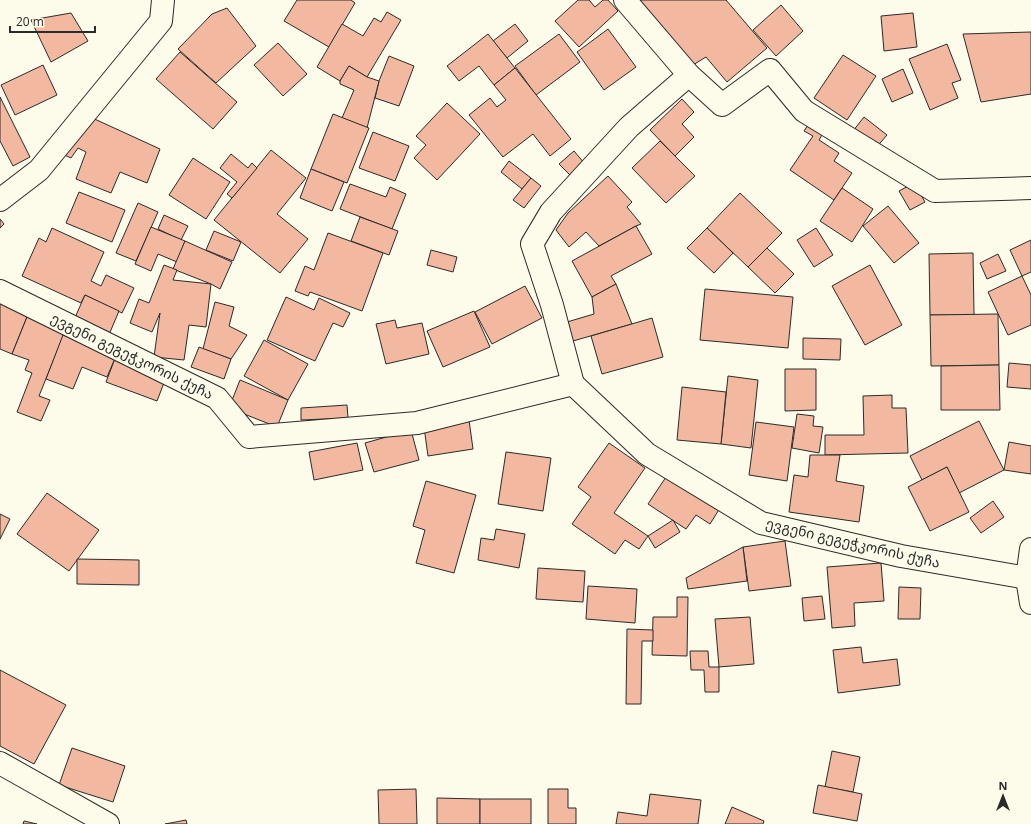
<svg xmlns="http://www.w3.org/2000/svg" width="1031" height="824" font-family="'Open Sans','Noto Sans Georgian',sans-serif">
<rect width="100%" height="100%" fill="#fdfbea"/>
<g fill="#f2b8a0" stroke="#2b2b2b">
<polygon points="297,0 351,0 355,3 329,47 284,21"/>
<polygon points="578,0 589,0 595,7 603,0 608,0 618,11 579,47 555,21"/>
<polygon points="634,0 726,0 767,48 727,82 706,57 693,65"/>
<polygon points="781,5 803,31 776,56 753,30"/>
<polygon points="227,8 256,46 216,83 178,49 212,14"/>
<polygon points="387,12 401,20 367,77 349,66 340,81 317,67 342,24 363,36 374,18 381,22"/>
<polygon points="71,13 88,41 51,62 31,20"/>
<polygon points="913,13 917,47 884,51 881,16"/>
<polygon points="515,24 528,41 507,58 493,41"/>
<polygon points="608,29 636,67 604,90 577,52"/>
<polygon points="1031,32 1031,94 981,102 963,34"/>
<polygon points="488,34 515,68 494,85 479,66 459,81 447,66"/>
<polygon points="559,34 580,62 536,95 515,66"/>
<polygon points="278,43 307,74 283,96 254,65"/>
<polygon points="947,44 961,80 952,83 958,98 930,110 909,59"/>
<polygon points="180,52 237,102 213,129 156,79"/>
<polygon points="843,55 876,76 847,120 814,98"/>
<polygon points="389,56 414,66 399,106 375,98 379,81"/>
<polygon points="43,65 57,95 15,115 1,85"/>
<polygon points="349,66 367,77 379,81 367,128 342,118 354,90 340,84 340,81"/>
<polygon points="515,68 571,139 550,156 533,134 503,157 469,115 490,98 497,107 506,100 494,85"/>
<polygon points="903,69 913,93 892,102 882,79"/>
<polygon points="0,97 30,157 13,166 0,141"/>
<polygon points="682,99 694,112 682,124 694,137 675,156 650,130"/>
<polygon points="447,103 480,134 437,180 414,158 426,145 416,136"/>
<polygon points="333,114 369,128 347,183 311,169"/>
<polygon points="88,116 160,149 147,183 120,172 111,193 76,179 86,152 78,148 71,158 58,152"/>
<polygon points="864,117 887,135 875,149 853,131"/>
<polygon points="812,119 826,128 819,140 839,153 834,161 852,173 834,200 790,170 813,136 804,131"/>
<polygon points="373,132 409,146 395,181 359,168"/>
<polygon points="660,141 695,176 666,203 632,168"/>
<polygon points="271,150 306,178 277,214 308,239 280,273 214,220"/>
<polygon points="574,151 585,164 571,176 559,164"/>
<polygon points="231,154 248,168 252,163 257,168 232,198 227,194 237,182 220,168"/>
<polygon points="193,158 230,182 206,219 169,195"/>
<polygon points="509,161 531,178 522,189 501,172"/>
<polygon points="311,169 344,182 332,211 300,198"/>
<polygon points="608,176 632,202 627,207 641,224 636,226 599,246 586,232 569,247 556,230 568,213"/>
<polygon points="531,178 541,186 524,208 513,200"/>
<polygon points="914,183 925,202 910,210 899,191"/>
<polygon points="350,184 386,197 390,187 406,194 392,229 340,209"/>
<polygon points="842,188 873,209 852,242 820,221"/>
<polygon points="79,192 125,210 112,242 66,223"/>
<polygon points="740,193 782,233 748,267 707,228"/>
<polygon points="138,203 158,212 136,261 116,253"/>
<polygon points="888,206 919,243 894,263 863,226"/>
<polygon points="164,215 188,226 181,240 158,229"/>
<polygon points="360,217 398,231 389,255 351,241"/>
<polygon points="0,219 4,224 0,228"/>
<polygon points="636,226 652,254 611,276 616,284 592,297 572,261"/>
<polygon points="151,227 185,241 177,262 158,254 151,271 135,264"/>
<polygon points="52,228 104,252 91,281 101,286 106,275 134,288 122,313 85,295 81,303 22,276 39,238 46,242"/>
<polygon points="707,228 733,253 714,273 687,248"/>
<polygon points="816,228 833,255 814,267 797,240"/>
<polygon points="214,231 241,242 233,261 206,250"/>
<polygon points="328,233 383,253 362,311 310,292 308,296 295,291 305,266 314,270"/>
<polygon points="1031,240 1031,272 1022,276 1010,250"/>
<polygon points="185,241 232,262 220,289 211,284 173,269"/>
<polygon points="767,248 794,274 775,293 748,267"/>
<polygon points="431,250 457,257 453,272 427,265"/>
<polygon points="973,253 974,315 930,315 929,254"/>
<polygon points="998,254 1006,271 987,279 980,263"/>
<polygon points="164,265 177,270 173,280 211,284 206,327 189,325 184,360 154,357 160,313 152,332 130,323 139,299 149,303"/>
<polygon points="870,265 902,325 865,345 832,286"/>
<polygon points="1022,276 1031,295 1031,325 1008,335 988,292"/>
<polygon points="616,284 632,324 573,341 567,322 594,314 592,297"/>
<polygon points="525,286 542,318 492,344 475,312"/>
<polygon points="705,289 793,297 788,348 700,340"/>
<polygon points="85,295 119,311 108,337 73,322"/>
<polygon points="286,297 314,310 319,298 350,313 343,327 333,323 315,361 267,340"/>
<polygon points="0,298 29,312 12,354 0,349"/>
<polygon points="215,302 234,307 229,326 247,335 231,359 203,349"/>
<polygon points="474,311 490,347 443,367 427,331"/>
<polygon points="29,312 66,329 39,396 50,400 41,421 17,412 32,373 25,370 29,360 12,354"/>
<polygon points="998,314 999,365 931,366 930,315"/>
<polygon points="652,318 663,357 602,374 591,336"/>
<polygon points="395,320 397,328 422,323 429,354 386,364 376,324"/>
<polygon points="63,335 116,356 107,377 82,367 73,389 46,379"/>
<polygon points="803,338 841,339 840,360 803,359"/>
<polygon points="264,340 308,364 288,400 244,376"/>
<polygon points="199,347 231,359 224,379 191,367"/>
<polygon points="116,356 167,375 157,401 106,382"/>
<polygon points="1009,363 1031,365 1031,389 1007,387"/>
<polygon points="999,365 1000,410 941,410 941,366"/>
<polygon points="785,369 816,369 816,410 785,411"/>
<polygon points="728,376 758,380 751,448 721,444"/>
<polygon points="240,380 288,400 277,427 229,408"/>
<polygon points="682,387 726,392 721,444 677,440"/>
<polygon points="892,395 892,408 906,408 908,453 825,455 825,435 864,435 863,396"/>
<polygon points="347,405 348,418 301,420 301,408"/>
<polygon points="797,414 814,416 813,426 823,427 819,453 792,448"/>
<polygon points="469,420 473,449 428,456 424,427"/>
<polygon points="979,421 1004,470 959,493 947,467 922,480 910,456"/>
<polygon points="756,422 794,427 787,481 749,475"/>
<polygon points="411,430 419,460 374,472 365,443"/>
<polygon points="1009,442 1031,446 1031,474 1004,470"/>
<polygon points="357,443 363,470 314,480 309,452"/>
<polygon points="609,443 645,468 614,513 648,536 639,549 625,540 615,554 572,524 591,497 578,487"/>
<polygon points="506,452 551,458 543,511 498,504"/>
<polygon points="810,455 840,455 836,481 864,486 859,522 789,512 794,475 808,477"/>
<polygon points="947,467 969,512 930,531 908,487"/>
<polygon points="668,474 720,508 710,524 696,515 686,529 648,504"/>
<polygon points="426,481 476,495 454,573 416,563 425,530 413,526"/>
<polygon points="47,493 99,530 69,571 17,534"/>
<polygon points="993,501 1004,517 981,533 970,518"/>
<polygon points="0,514 10,519 0,539"/>
<polygon points="673,520 680,532 655,548 648,536"/>
<polygon points="496,529 525,534 519,568 478,560 481,538 494,540"/>
<polygon points="785,541 791,586 749,591 743,547"/>
<polygon points="743,547 747,581 688,589 686,578"/>
<polygon points="77,559 139,560 139,585 77,584"/>
<polygon points="881,563 884,601 854,603 855,626 832,628 827,567"/>
<polygon points="538,568 585,571 583,602 536,599"/>
<polygon points="588,586 637,589 635,623 586,619"/>
<polygon points="899,587 921,588 920,619 898,619"/>
<polygon points="822,596 825,619 804,621 802,598"/>
<polygon points="677,597 688,597 687,656 652,655 653,617 677,617"/>
<polygon points="750,617 754,664 719,667 715,619"/>
<polygon points="627,629 653,630 653,641 642,641 641,704 626,704"/>
<polygon points="861,647 863,663 897,659 900,685 838,693 833,650"/>
<polygon points="690,651 708,651 709,667 719,667 719,692 705,692 704,670 691,670"/>
<polygon points="0,670 66,705 34,764 0,746"/>
<polygon points="72,748 125,766 113,802 59,785"/>
<polygon points="832,751 860,757 853,792 825,787"/>
<polygon points="818,785 862,794 857,821 813,813"/>
<polygon points="416,789 417,824 379,824 378,790"/>
<polygon points="548,789 568,789 568,808 576,808 576,824 548,824"/>
<polygon points="650,794 701,800 698,824 616,824 618,812 647,816"/>
<polygon points="437,798 480,799 480,824 437,824"/>
<rect x="480" y="799" width="51" height="25"/>
<polygon points="732,807 764,821 763,824 725,824"/>
<polygon points="186,820 187,824 165,824"/>
<polygon points="24,821 37,824 23,824"/>
</g>
<g fill="none" stroke-linecap="round" stroke-linejoin="round">
<defs>
<g id="minor">
<polyline points="625,0 689,75 722,105 770,70 804,111 935,191 1031,188"/>
<polyline points="0,200 39,170 161,21 163,0"/>
<polyline points="0,291 217,398 249,437 417,423 573,384"/>
<polyline points="573,384 647,454 761,523 901,556 1027,578"/>
<polyline points="573,384 552,305 532,244 551,212 629,127 689,75"/>
<polyline points="1031,549 1027,578 1031,603"/>
<polyline points="0,763 108,824"/>
</g>
</defs>
<use href="#minor" stroke="#2b2b2b" stroke-width="24"/>
<use href="#minor" stroke="#fdfbea" stroke-width="22"/>
</g>
<g text-anchor="middle" stroke-width="3" stroke-linejoin="round" paint-order="stroke">
<g font-size="14" fill="#2b2b2b" stroke="#fdfbea">
<text transform="translate(132 356) rotate(26)" y="5">ევგენი გეგეჭკორის ქუჩა</text>
<text transform="translate(853 543) rotate(13)" y="5">ევგენი გეგეჭკორის ქუჩა</text>
</g>
</g>
<g transform="translate(1003 796)" stroke="#fdfbea" stroke-width="3" paint-order="stroke">
<path d="M0-3L7 15L0 10L-7 15Z" fill="#2b2b2b"/>
<text y="-6" font-size="11" font-weight="bold" text-anchor="middle" fill="#2b2b2b">N</text>
</g>
<path d="M10 26v6h85v-6" fill="none" stroke="#2b2b2b" stroke-width="2"/>
<text x="16" y="26" font-size="12" fill="#2b2b2b" stroke="#fdfbea" stroke-width="3" paint-order="stroke">20 m</text>
</svg>
